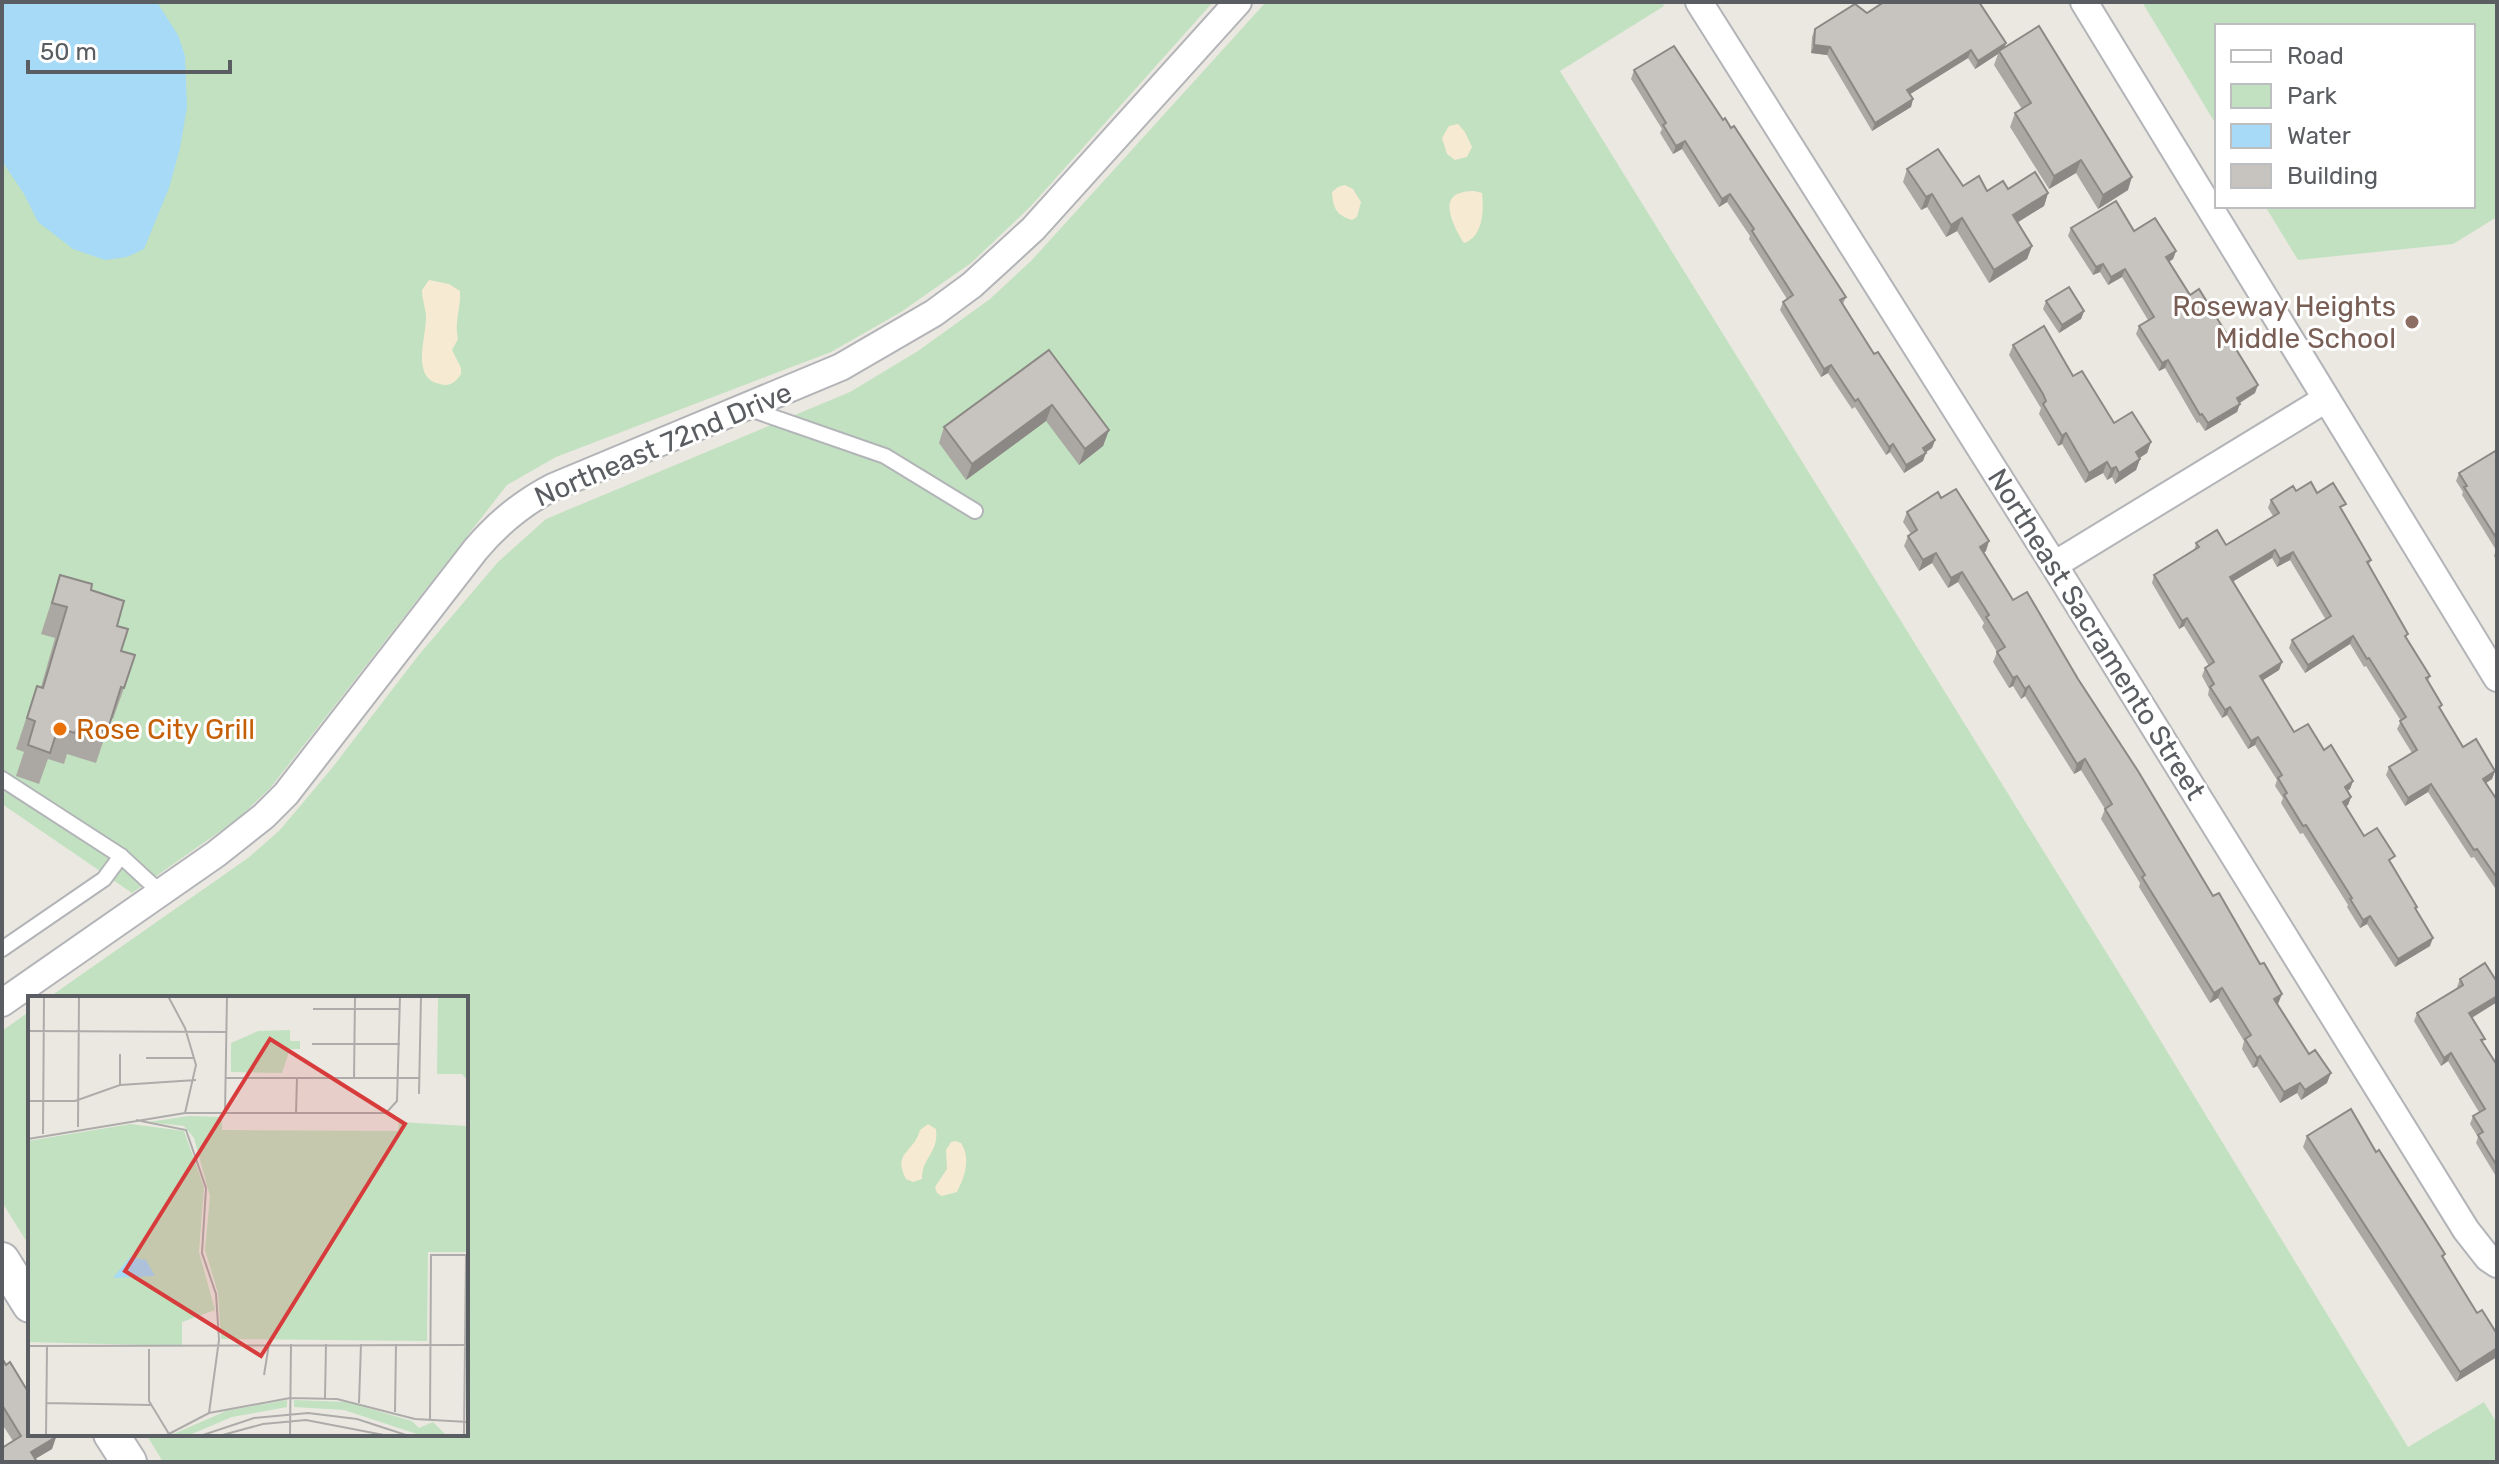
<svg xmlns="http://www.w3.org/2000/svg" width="2499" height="1464" font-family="Rubik,sans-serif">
<rect width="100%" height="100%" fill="#ebe8e1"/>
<g fill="#c2e1c0">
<polygon points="2,2 1213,2 1030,207 971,263 901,312 831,352 556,457 507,485 271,787 239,818 132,893 2,804"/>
<polygon points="1266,2 1662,2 1664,6 1560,71 2129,989 2408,1447 2484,1402 2497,1423 2497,1462 163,1462 146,1434 466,1434 466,998 48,998 248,858 280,830 332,768 418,656 498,562 546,519 850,392 918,351 990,299 1032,260"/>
<polygon points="2142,2 2497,2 2497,217 2453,244 2298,260 2265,206 2473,206 2473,26 2217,26 2217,126"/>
<polygon points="30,1011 30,1247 2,1202 2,1031"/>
</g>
<g fill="#f6ebd2">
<polygon points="1458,124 1465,132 1472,147 1467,157 1455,160 1447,154 1442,138 1449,126"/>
<path d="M 1345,185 L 1353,189 L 1361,202 L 1357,217 L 1352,220 C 1336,215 1333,208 1332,192 L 1338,187 Z"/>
<path d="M 1474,191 L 1482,193 C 1484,211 1483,237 1464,243 C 1457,233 1443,206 1453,197 C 1458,192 1467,191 1474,191 Z"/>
<path d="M 429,280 L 449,284 L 460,291 C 461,309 454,322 458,339 L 452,350 L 461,368 L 461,374 C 456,382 450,387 440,384 C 410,378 427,336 426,315 C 425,306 422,299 422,290 Z"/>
<path d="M 928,1124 L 936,1129 C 939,1154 922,1156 922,1179 L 913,1182 L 906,1179 C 892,1152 914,1153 920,1130 Z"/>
<path d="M 955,1141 L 961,1143 C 971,1159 965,1176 957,1192 L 942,1196 L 937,1193 L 935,1187 L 947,1169 L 946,1150 L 951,1142 Z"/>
</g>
<polygon fill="#a6daf6" points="2,2 157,2 178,35 185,56 187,107 180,148 169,188 144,249 127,257 105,260 73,249 38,222 24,194 2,161"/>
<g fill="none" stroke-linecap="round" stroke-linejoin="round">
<defs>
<g id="service">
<polyline points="747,408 885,456 975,511"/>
<polyline points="2,779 121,856 160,892"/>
<polyline points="2,949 104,879 121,856"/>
</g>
<g id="minor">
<polyline points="1699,2 2054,565 2466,1230 2488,1258 2497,1264"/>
<polyline points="2084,2 2497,678"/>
<polyline points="2054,565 2326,399"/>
<path d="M 2,1003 L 216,854 L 264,816 L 286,794 L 476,549 C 498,523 522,503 553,487 L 841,367 L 934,313 L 972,285 L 1033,229 L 1238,2"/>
</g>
<g id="tertiary">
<polyline points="2,1260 30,1305"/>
<polyline points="111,1434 129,1462"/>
</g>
</defs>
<use href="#service" stroke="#b2b4b8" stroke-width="18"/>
<use href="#minor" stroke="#b2b4b8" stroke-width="30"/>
<use href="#tertiary" stroke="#b2b4b8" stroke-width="38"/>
<use href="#service" stroke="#fff" stroke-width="14"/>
<use href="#minor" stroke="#fff" stroke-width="26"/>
<use href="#tertiary" stroke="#fff" stroke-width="34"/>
</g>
<g fill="#aba8a3">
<polygon points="1867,13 2006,43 2004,49 2128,190 2098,209 2076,173 2049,189 2010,127 2015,113 2022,109 1994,65 1998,54 1975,69 1968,58 1910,94 1913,99 1911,107 1872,131 1827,55 1811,53 1812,37 1815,29"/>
<polygon points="1634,70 1723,120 1846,297 1843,304 1874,354 1935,440 1932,448 1925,453 1923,461 1904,473 1890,452 1886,455 1855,407 1852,409 1828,373 1821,377 1780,310 1783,302 1787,299 1749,239 1750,236 1727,202 1719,207 1682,149 1673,154 1660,133 1662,129 1631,79"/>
<polygon points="1907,169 1963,186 1987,191 2008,189 2048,193 2044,206 2017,223 2032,246 2027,259 1989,283 1957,231 1946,237 1927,207 1921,210 1903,182"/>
<polygon points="2071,228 2134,231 2176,251 2173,259 2169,262 2255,393 2240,403 2237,412 2205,431 2199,422 2197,423 2165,368 2159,371 2136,334 2139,326 2148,320 2122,277 2108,285 2100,272 2093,275 2068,236"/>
<polygon points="2046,301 2084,311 2081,319 2059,333 2043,309"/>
<polygon points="2013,345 2073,376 2114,423 2151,442 2147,453 2139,458 2140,459 2136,470 2115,484 2112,477 2107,480 2103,473 2085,483 2062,444 2058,446 2039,414 2041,408 2039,405 2009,355"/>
<polygon points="1049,350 1109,430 1103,446 1079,465 1046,421 966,480 939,443 944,427"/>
<polygon points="2497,450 2497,561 2494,556 2496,550 2462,495 2463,492 2456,481 2459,473"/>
<polygon points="2296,491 2317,493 2342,512 2371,560 2369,564 2407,638 2430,676 2428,681 2441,709 2463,747 2495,771 2492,779 2486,783 2497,800 2497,891 2474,857 2471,858 2428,792 2405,806 2386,775 2389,767 2412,753 2397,729 2401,721 2366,666 2364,667 2350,644 2305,673 2289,648 2292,640 2326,620 2290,560 2277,567 2272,558 2232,582 2282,662 2279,670 2263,680 2294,732 2324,750 2353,781 2350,789 2347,791 2351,797 2348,805 2346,806 2364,836 2392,864 2416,910 2430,946 2395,967 2367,924 2360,928 2347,907 2348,905 2303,833 2300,834 2281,803 2283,798 2275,786 2277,780 2255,745 2248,749 2227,715 2222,718 2208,695 2209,689 2202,676 2205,668 2209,666 2184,626 2179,629 2152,583 2154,575 2194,551 2196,543 2226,545 2273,516 2268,508 2271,500"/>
<polygon points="1941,498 1986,551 1984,553 2013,600 2078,679 2213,896 2282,994 2277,1004 2327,1083 2301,1100 2297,1093 2280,1103 2257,1066 2253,1068 2242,1049 2244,1041 2218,998 2210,1003 2139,887 2140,883 2101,819 2105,809 2081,770 2074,774 2025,696 2021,699 2013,686 2009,688 1993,662 1997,652 1982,627 1984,623 1958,582 1948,588 1932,563 1919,571 1904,546 1908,536 1911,534 1903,522 1907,512"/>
<polygon points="60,575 91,590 117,626 121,651 124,688 113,719 111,718 96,763 67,754 64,764 48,759 39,784 16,776 24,752 16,749 37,686 41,687 55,638 41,634"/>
<polygon points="2460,979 2497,982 2497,1002 2472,1018 2483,1043 2497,1065 2497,1178 2476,1143 2478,1137 2470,1124 2473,1116 2479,1112 2448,1061 2441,1066 2414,1021 2417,1013 2458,988 2457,987"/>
<polygon points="2307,1136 2376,1152 2445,1254 2443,1259 2477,1313 2482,1310 2456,1382 2303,1147"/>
<polygon points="2,1358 56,1437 52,1449 35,1459 13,1441 2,1424"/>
</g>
<g fill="#8b8885">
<polygon points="2006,43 2003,51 1999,51 1998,54 1975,69 1978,61"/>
<polygon points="1814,45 1830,47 1827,55 1811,53"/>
<polygon points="1971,50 1968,58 1904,98 1907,90"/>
<polygon points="1913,99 1911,107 1872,131 1875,123"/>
<polygon points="1685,141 1682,149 1673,154 1676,146"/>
<polygon points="2081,160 2076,173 2049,189 2054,176"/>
<polygon points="2132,177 2128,190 2098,209 2103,195"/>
<polygon points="2048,193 2044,206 2008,228 2013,215"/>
<polygon points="1730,194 1727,202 1719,207 1722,199"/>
<polygon points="1932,194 1927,207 1921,210 1926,197"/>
<polygon points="1962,218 1957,231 1946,237 1951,225"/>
<polygon points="2032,246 2027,259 1989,283 1994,270"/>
<polygon points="2176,251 2173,259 2163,265 2166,257"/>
<polygon points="2103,264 2100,272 2093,275 2096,267"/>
<polygon points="2125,269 2122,277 2108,285 2111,277"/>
<polygon points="2084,311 2081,319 2059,333 2062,325"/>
<polygon points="2168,360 2165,368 2159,371 2162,363"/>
<polygon points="1831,365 1828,373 1821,377 1824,369"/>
<polygon points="2258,385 2255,393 2234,406 2237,398"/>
<polygon points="2240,404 2237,412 2205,431 2208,423"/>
<polygon points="1052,405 1046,421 966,480 972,464"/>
<polygon points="1109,430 1103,446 1079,465 1085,449"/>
<polygon points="2066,433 2062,444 2058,446 2062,436"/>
<polygon points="1935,440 1932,448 1920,456 1923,448"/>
<polygon points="2151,442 2147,453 2132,463 2136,452"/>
<polygon points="1893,444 1890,452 1886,455 1889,447"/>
<polygon points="1926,453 1923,461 1904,473 1906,465"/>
<polygon points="2140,459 2136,470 2115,484 2119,473"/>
<polygon points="2107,462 2103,473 2085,483 2089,473"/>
<polygon points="2116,467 2112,477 2107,480 2111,469"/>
<polygon points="1989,541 1986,551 1976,557 1980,547"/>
<polygon points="2275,550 2272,558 2227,585 2230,577"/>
<polygon points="2293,552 2290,560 2277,567 2280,559"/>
<polygon points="1936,553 1932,563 1919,571 1923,560"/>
<polygon points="1962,572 1958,582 1948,588 1951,578"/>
<polygon points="2187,618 2184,626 2179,629 2182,621"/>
<polygon points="2353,636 2350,644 2305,673 2308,665"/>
<polygon points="2282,662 2279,670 2257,684 2260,676"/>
<polygon points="2017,676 2013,686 2009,688 2013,678"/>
<polygon points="2029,686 2025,696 2021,699 2025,689"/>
<polygon points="2230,707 2227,715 2222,718 2225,710"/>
<polygon points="2258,737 2255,745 2248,749 2251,741"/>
<polygon points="2085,759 2081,770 2074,774 2077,764"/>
<polygon points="2495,771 2492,779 2480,787 2483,779"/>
<polygon points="2353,781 2350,789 2342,795 2345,787"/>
<polygon points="2431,784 2428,792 2405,806 2408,798"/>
<polygon points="2351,797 2348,805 2340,810 2343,802"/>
<polygon points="2370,916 2367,924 2360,928 2363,920"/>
<polygon points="2433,938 2430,946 2395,967 2398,959"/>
<polygon points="2222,988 2218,998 2210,1003 2214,993"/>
<polygon points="2282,994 2278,1004 2270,1009 2274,999"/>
<polygon points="2497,996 2497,1002 2466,1021 2469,1013"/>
<polygon points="2451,1053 2448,1061 2441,1066 2444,1058"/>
<polygon points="2260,1056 2257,1066 2253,1068 2257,1058"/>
<polygon points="2331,1073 2327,1083 2301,1100 2305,1090"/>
<polygon points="2300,1083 2297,1093 2280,1103 2284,1092"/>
<polygon points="2497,1348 2497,1357 2456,1382 2460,1372"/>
<polygon points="56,1437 52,1449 30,1462 31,1452"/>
</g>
<g fill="#c7c3be" stroke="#8b8885" stroke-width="2">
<polygon points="1884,2 1979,2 2006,43 1978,61 1971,50 1907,90 1913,99 1875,123 1830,47 1814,45 1815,29 1855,4 1867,13"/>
<polygon points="2039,26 2132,177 2103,195 2081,160 2054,176 2015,113 2031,103 1999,51"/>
<polygon points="1674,46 1723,120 1725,118 1731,128 1734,126 1846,297 1840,300 1874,354 1878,352 1935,440 1923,448 1926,453 1906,465 1893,444 1889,447 1858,399 1855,401 1831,365 1824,369 1783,302 1793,295 1752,231 1754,229 1730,194 1722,199 1685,141 1676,146 1663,125 1666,123 1634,70"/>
<polygon points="1938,149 1963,186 1979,176 1987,191 2003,181 2008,189 2035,172 2048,193 2013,215 2032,246 1994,270 1962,218 1951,225 1932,194 1926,197 1907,169"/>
<polygon points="2116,201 2134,231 2155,218 2176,251 2166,257 2190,295 2199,289 2258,385 2237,398 2240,404 2208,423 2202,414 2200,415 2168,360 2162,363 2139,326 2154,317 2125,269 2111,277 2103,264 2096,267 2071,228"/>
<polygon points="2069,287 2084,311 2062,325 2046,301"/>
<polygon points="2044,326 2073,376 2082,371 2114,423 2132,412 2151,442 2136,452 2140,459 2119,473 2116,467 2111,469 2107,462 2089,473 2066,433 2062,436 2043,404 2046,401 2043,394 2013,345"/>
<polygon points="1049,350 1109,430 1085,449 1052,405 972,464 944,427"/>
<polygon points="2497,450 2497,539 2464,487 2467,486 2459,473"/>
<polygon points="2311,482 2317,493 2333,483 2346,504 2340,507 2371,560 2367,562 2408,634 2405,636 2430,676 2426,678 2442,705 2439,707 2463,747 2476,739 2495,771 2483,779 2497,800 2497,878 2477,849 2474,850 2431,784 2408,798 2389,767 2417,750 2400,721 2406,717 2369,658 2367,659 2353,636 2308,665 2292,640 2331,616 2293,552 2280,559 2275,550 2230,577 2282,662 2260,676 2294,732 2308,724 2324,750 2331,745 2353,781 2345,787 2351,797 2343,802 2364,836 2377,828 2395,856 2389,860 2417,907 2415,908 2433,938 2398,959 2370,916 2363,920 2350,899 2352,898 2306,825 2303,826 2284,795 2287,793 2278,778 2282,775 2258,737 2251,741 2230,707 2225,710 2210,687 2214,684 2205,668 2214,662 2187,618 2182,621 2154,575 2199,547 2196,543 2217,530 2226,545 2279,513 2271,500 2293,486 2296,491"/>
<polygon points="1956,489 1989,541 1980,547 2013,600 2027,592 2078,679 2138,771 2213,896 2219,893 2260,964 2264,963 2282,994 2274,999 2309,1054 2315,1050 2331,1073 2305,1090 2300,1083 2284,1092 2260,1056 2257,1058 2245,1039 2251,1035 2222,988 2214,993 2142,877 2145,875 2105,809 2112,804 2085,759 2077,764 2029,686 2025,689 2017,676 2013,678 1997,652 2005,647 1986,617 1989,615 1962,572 1951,578 1936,553 1923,560 1908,536 1917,530 1907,512 1938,492 1941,498"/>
<polygon points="60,575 92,584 91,590 124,601 117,626 128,629 121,651 135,655 124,688 121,687 107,732 78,723 75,733 58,728 50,753 28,745 35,721 27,718 37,686 43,688 67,607 52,603"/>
<polygon points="2485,963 2497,982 2497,996 2469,1013 2485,1039 2481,1040 2497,1065 2497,1166 2478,1135 2483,1132 2473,1116 2485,1109 2451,1053 2444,1058 2417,1013 2463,985 2460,979"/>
<polygon points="2351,1109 2376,1152 2379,1150 2445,1254 2442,1256 2477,1313 2482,1310 2497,1334 2497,1348 2460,1372 2307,1136"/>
<polygon points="2,1358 6,1365 10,1362 30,1395 30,1434 54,1434 56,1437 31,1452 37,1462 2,1462 2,1448 21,1436 2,1405"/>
</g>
<circle fill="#8d6e63" stroke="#fff" stroke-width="3" cx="2412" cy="322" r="8"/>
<circle fill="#e8710a" stroke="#fff" stroke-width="3" cx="60" cy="729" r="8"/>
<g text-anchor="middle" stroke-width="6" stroke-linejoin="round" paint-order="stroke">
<g font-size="28" fill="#785e54" stroke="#fff" text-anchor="end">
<text x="2396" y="316">Roseway Heights<tspan x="2396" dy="32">Middle School</tspan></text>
</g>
<g font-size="28" fill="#5a5d61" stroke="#fff">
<text transform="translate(663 444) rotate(-23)" y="10">Northeast 72nd Drive</text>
<text transform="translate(2097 634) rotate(58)" y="10">Northeast Sacramento Street</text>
</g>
<g font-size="28" fill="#c56008" stroke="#fff" text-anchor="start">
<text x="76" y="739">Rose City Grill</text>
</g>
</g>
<g transform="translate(28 996)">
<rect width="440" height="440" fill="#ebe8e1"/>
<path d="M 410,0 L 440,0 L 440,85 L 434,78 L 409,78 ZM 262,34 L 262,45 L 272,45 L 272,53 L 262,53 L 254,77 L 203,76 L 203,47 L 230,35 ZM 161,120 L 194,121 L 194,134 L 370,135 L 371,126 L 440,130 L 440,256 L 400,256 L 399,345 L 193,343 L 190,297 L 177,254 L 182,200 L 166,142 L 156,130 L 120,126 ZM 103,128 L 156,135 L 176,191 L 171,256 L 187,314 L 154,326 L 154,350 L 0,346 L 0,145 ZM 259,404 L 259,411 L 204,421 L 159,440 L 141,440 L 198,415 ZM 266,404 L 319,406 L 384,425 L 391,432 L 405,426 L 419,440 L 395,440 L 316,414 L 266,411 Z" fill="#c2e1c0"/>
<path d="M 102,261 L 118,264 L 127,280 L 85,282 Z" fill="#a6daf6"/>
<path fill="none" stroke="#adacaa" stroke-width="2" d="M 140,0 L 157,32 L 168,69 L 157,117M 285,13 L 372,13M 0,35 L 198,36M 284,48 L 372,48M 118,62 L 166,62M 198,82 L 392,82M 326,83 L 327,0M 92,89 L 92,58M 391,98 L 393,0M 0,105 L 47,105 L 92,89 L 168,84M 197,117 L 199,0M 268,117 L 269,82M 108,124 L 158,134 L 178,192 L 174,257 L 188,298 L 191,344 L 181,417M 50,131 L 51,0M 15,138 L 16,0M 0,143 L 157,117 L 358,117 L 369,105 L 372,0M 0,350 L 440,349M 121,353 L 121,405 L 141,438M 236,379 L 241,348M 297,402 L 298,348M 18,407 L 123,409M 331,407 L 333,348M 367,416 L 368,348M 402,423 L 403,259 L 440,259M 18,440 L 19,351M 137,440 L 181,417 L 262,402 L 309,403 L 387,423 L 440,426M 172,440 L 226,422 L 280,417 L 329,423 L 381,440M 191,440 L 235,428 L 278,424 L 361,440M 244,440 L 308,440M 262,440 L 263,348M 436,440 L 438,259"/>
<path fill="#d83b3b" fill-opacity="0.15" stroke="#d83b3b" stroke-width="4" d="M 242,43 L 377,128 L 233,360 L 97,275 Z"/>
<rect width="440" height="440" fill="none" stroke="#5a5d61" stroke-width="4"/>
</g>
<rect width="2499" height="1464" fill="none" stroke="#5a5d61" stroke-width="8"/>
<rect x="2215" y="24" width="260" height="184" fill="#ffffff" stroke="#bdbec0" stroke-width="2"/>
<rect x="2231" y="50" width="40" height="12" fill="#ffffff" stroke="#bdbec0" stroke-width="2"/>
<text x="2287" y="64" font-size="24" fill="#5a5d61">Road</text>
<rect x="2231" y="84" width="40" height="24" fill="#c2e1c0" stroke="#bdbec0" stroke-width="2"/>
<text x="2287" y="104" font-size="24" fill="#5a5d61">Park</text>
<rect x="2231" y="124" width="40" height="24" fill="#a6daf6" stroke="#bdbec0" stroke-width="2"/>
<text x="2287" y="144" font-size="24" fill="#5a5d61">Water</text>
<rect x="2231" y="164" width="40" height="24" fill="#c7c3be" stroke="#bdbec0" stroke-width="2"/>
<text x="2287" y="184" font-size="24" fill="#5a5d61">Building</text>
<path d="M28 60v12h202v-12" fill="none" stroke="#5a5d61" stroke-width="4"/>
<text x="40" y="60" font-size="24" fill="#5a5d61" stroke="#ffffff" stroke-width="6" paint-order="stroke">50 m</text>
</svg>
